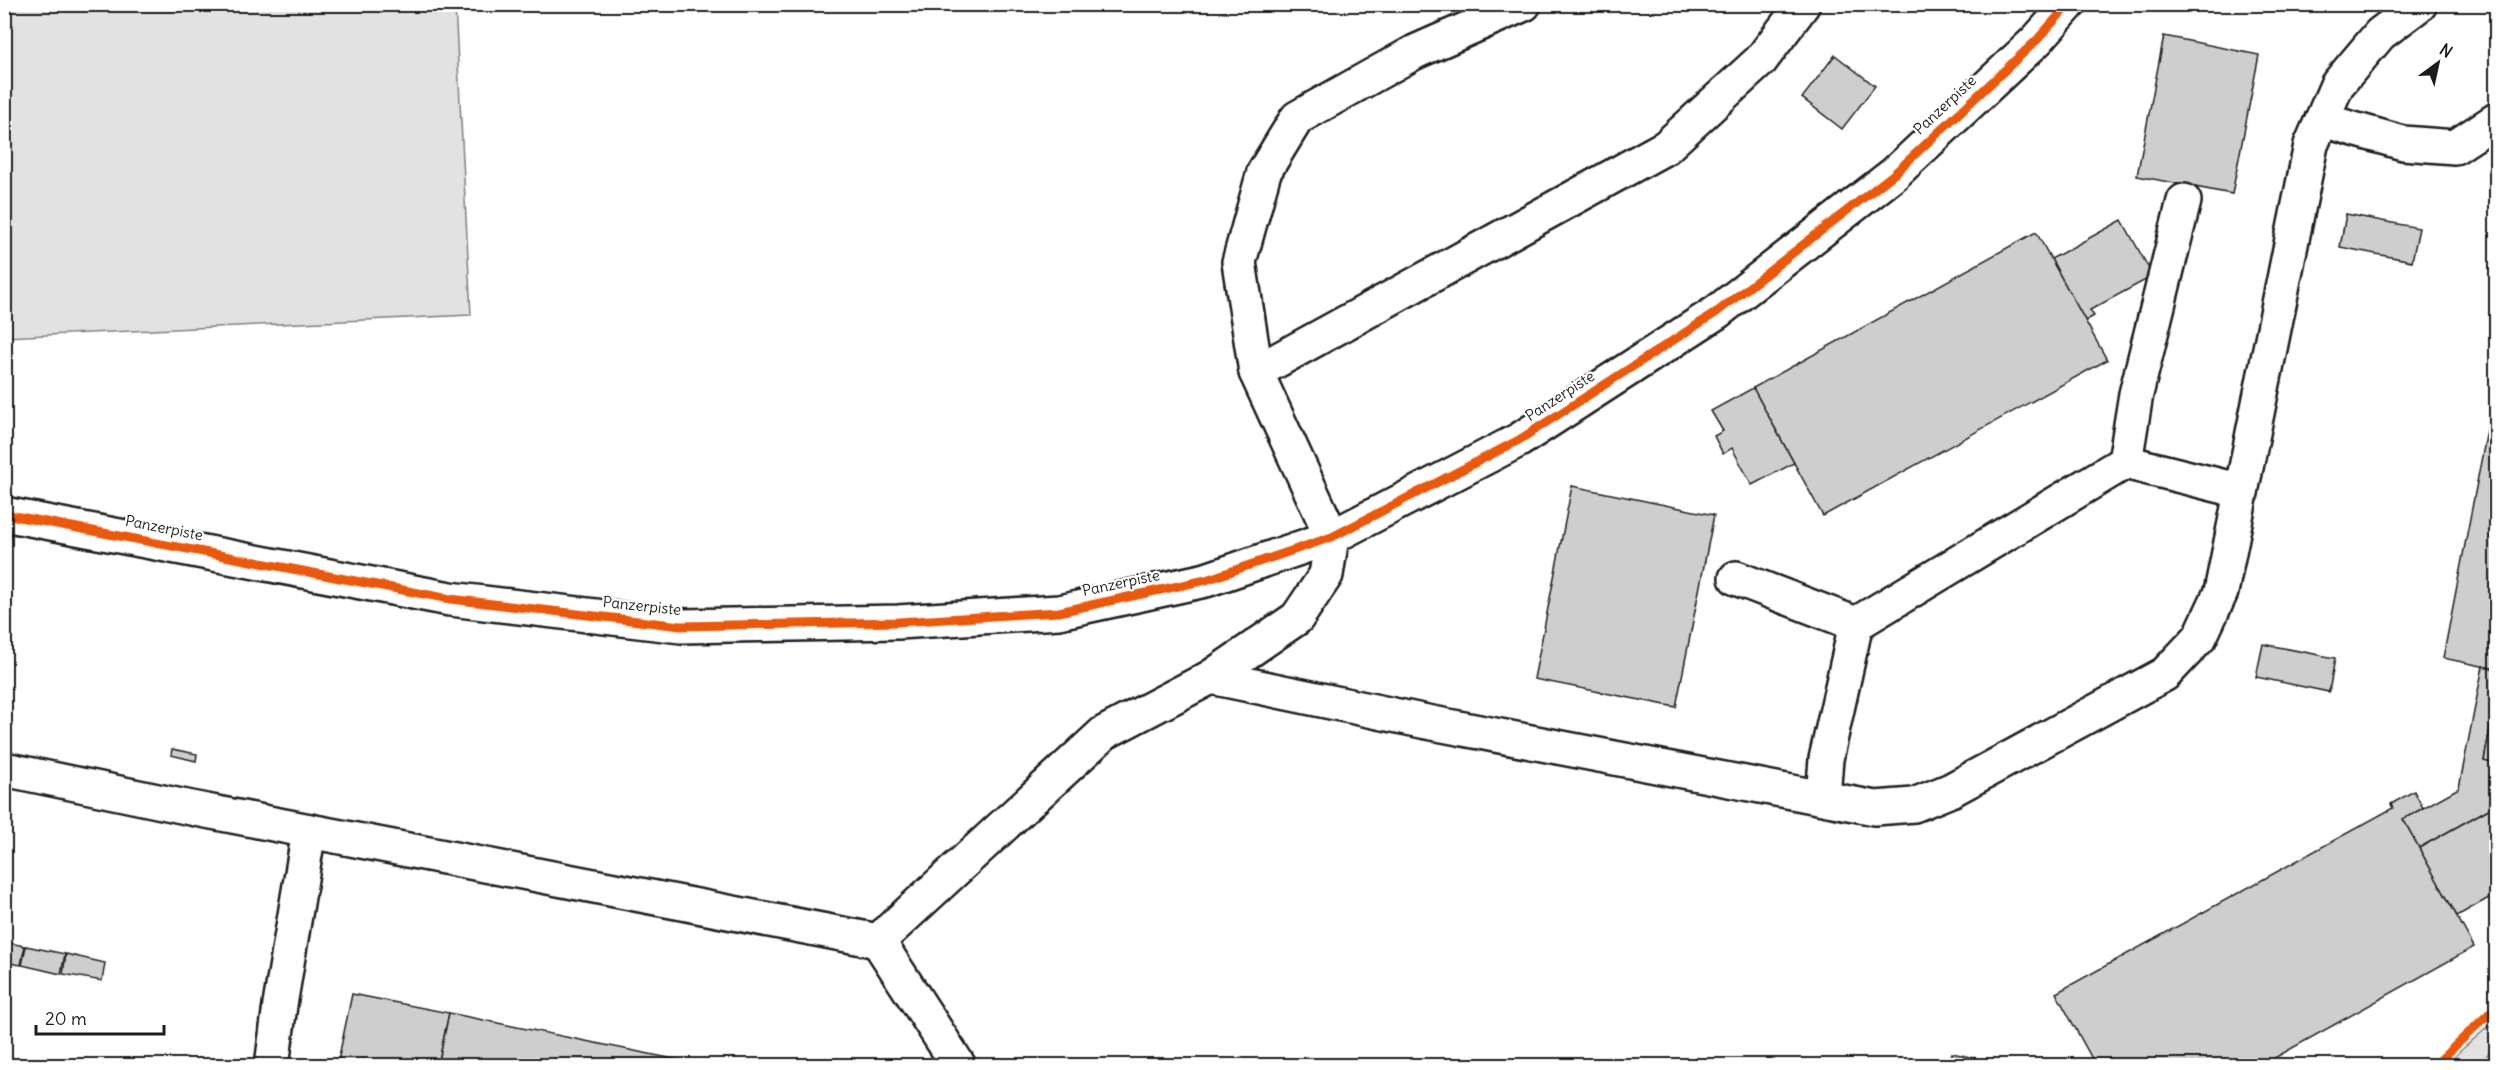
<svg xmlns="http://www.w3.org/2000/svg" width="2501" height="1070" font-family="Delius,sans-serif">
<rect width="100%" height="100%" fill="#fff"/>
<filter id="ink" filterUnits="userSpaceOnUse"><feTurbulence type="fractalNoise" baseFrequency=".0167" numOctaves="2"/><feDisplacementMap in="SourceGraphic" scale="12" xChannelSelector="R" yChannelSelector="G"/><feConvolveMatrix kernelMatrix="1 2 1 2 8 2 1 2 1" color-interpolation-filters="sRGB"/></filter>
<g filter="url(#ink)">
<g fill="#e2e2e2" stroke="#7f7f7f" stroke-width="1.5">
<polygon points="4,5 455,5 471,315 5,337"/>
<polygon points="2489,1026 2496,1031 2496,1041 2481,1065 2444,1065"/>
</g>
<g fill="#cecece" stroke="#1c1c1c" stroke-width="1.5">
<polygon points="2164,36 2259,55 2232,194 2137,176"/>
<polygon points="1835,55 1875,86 1842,129 1802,98"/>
<polygon points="2346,214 2419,228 2412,261 2340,247"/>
<polygon points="2122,220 2153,276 2090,310 2094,316 2085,321 2051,259"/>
<polygon points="2036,232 2107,360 1823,516 1753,388"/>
<polygon points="2496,384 2496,669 2443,658"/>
<polygon points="1753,388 1794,463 1752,485 1732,448 1723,454 1714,436 1723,431 1711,411"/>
<polygon points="1572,486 1714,515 1676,707 1534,679"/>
<polygon points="2263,644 2335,658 2329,692 2256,677"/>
<polygon points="2483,666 2496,669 2496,696 2484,761 2496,764 2496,805 2419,848 2403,819 2459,788"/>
<polygon points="2496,696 2496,764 2484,761"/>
<polygon points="172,749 197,754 196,761 171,755"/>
<polygon points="2414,791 2423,808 2403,819 2474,947 2260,1066 2096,1066 2056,993 2393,808 2391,804"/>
<polygon points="2496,805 2496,894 2457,916 2419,848"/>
<polygon points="4,942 25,946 21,965 4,962"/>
<polygon points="26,946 65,954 61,974 22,965"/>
<polygon points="66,954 105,963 102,981 63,974"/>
<polygon points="352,994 449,1013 438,1066 337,1066"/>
<polygon points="449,1013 708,1066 438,1066"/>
<polygon points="1952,1053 1975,1058 1973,1066 1949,1066"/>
</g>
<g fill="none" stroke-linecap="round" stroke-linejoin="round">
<defs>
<g id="minor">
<polyline points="2322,120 2403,143 2455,147 2496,120"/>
<polyline points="2184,201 2136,394 2125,462 2241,491"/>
<polyline points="1256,372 1239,262 1264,172 1297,118 1415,52 1524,4"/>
<polyline points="4,514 450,599 681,626 898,622 1059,612 1206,580 1332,537 1519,440 1717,312 1894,174 2037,40 2069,4"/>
<polyline points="1736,578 1856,624 2125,462"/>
<polyline points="1211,677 1422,721 1875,808 1914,805 1951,790 2165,674 2200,637 2221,592 2311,145 2337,85 2380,34 2420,4"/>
<polyline points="4,769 191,808 878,941 1104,733 1211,677 1297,618 1326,575 1332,537 1256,372 1666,147 1761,60 1803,4"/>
<polyline points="1823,797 1826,759 1856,624"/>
<polyline points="878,941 959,1066"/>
<polyline points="272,1066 280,1005 309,831"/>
</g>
</defs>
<use href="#minor" stroke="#1c1c1c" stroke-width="38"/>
<use href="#minor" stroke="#fff" stroke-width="33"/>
<defs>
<g id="cycleway">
<polyline points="4,514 450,599 681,626 898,622 1059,612 1206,580 1332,537 1519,440 1717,312 1894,174 2037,40 2069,4"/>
<polyline points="2434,1066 2496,1007"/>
</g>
</defs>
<use href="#cycleway" stroke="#fff" stroke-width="13"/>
<use href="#cycleway" stroke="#e8590c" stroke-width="9"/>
</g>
</g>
<g text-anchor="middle" stroke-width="4.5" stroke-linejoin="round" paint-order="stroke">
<g font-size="15" fill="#1c1c1c" stroke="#fff">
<text transform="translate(1945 105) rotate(-43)" y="5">Panzerpiste</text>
<text transform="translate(1560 396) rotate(-33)" y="5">Panzerpiste</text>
<text transform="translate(164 528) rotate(11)" y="5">Panzerpiste</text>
<text transform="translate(1121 583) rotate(-12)" y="5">Panzerpiste</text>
<text transform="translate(642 606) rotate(6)" y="5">Panzerpiste</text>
</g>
</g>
<rect width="2501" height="1070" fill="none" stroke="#fff" stroke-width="24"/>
<rect x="12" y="12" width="2477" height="1046" fill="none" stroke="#1c1c1c" stroke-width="2" filter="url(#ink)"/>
<g transform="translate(2438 63) rotate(33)" stroke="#ffffff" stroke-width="4.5" paint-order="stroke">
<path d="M0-4.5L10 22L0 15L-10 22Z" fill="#1c1c1c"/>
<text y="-9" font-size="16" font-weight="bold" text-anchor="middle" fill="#1c1c1c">N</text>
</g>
<path d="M36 1025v9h128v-9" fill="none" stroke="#1c1c1c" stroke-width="3"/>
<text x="45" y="1025" font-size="18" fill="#1c1c1c" stroke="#ffffff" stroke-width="4.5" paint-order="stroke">20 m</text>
</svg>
